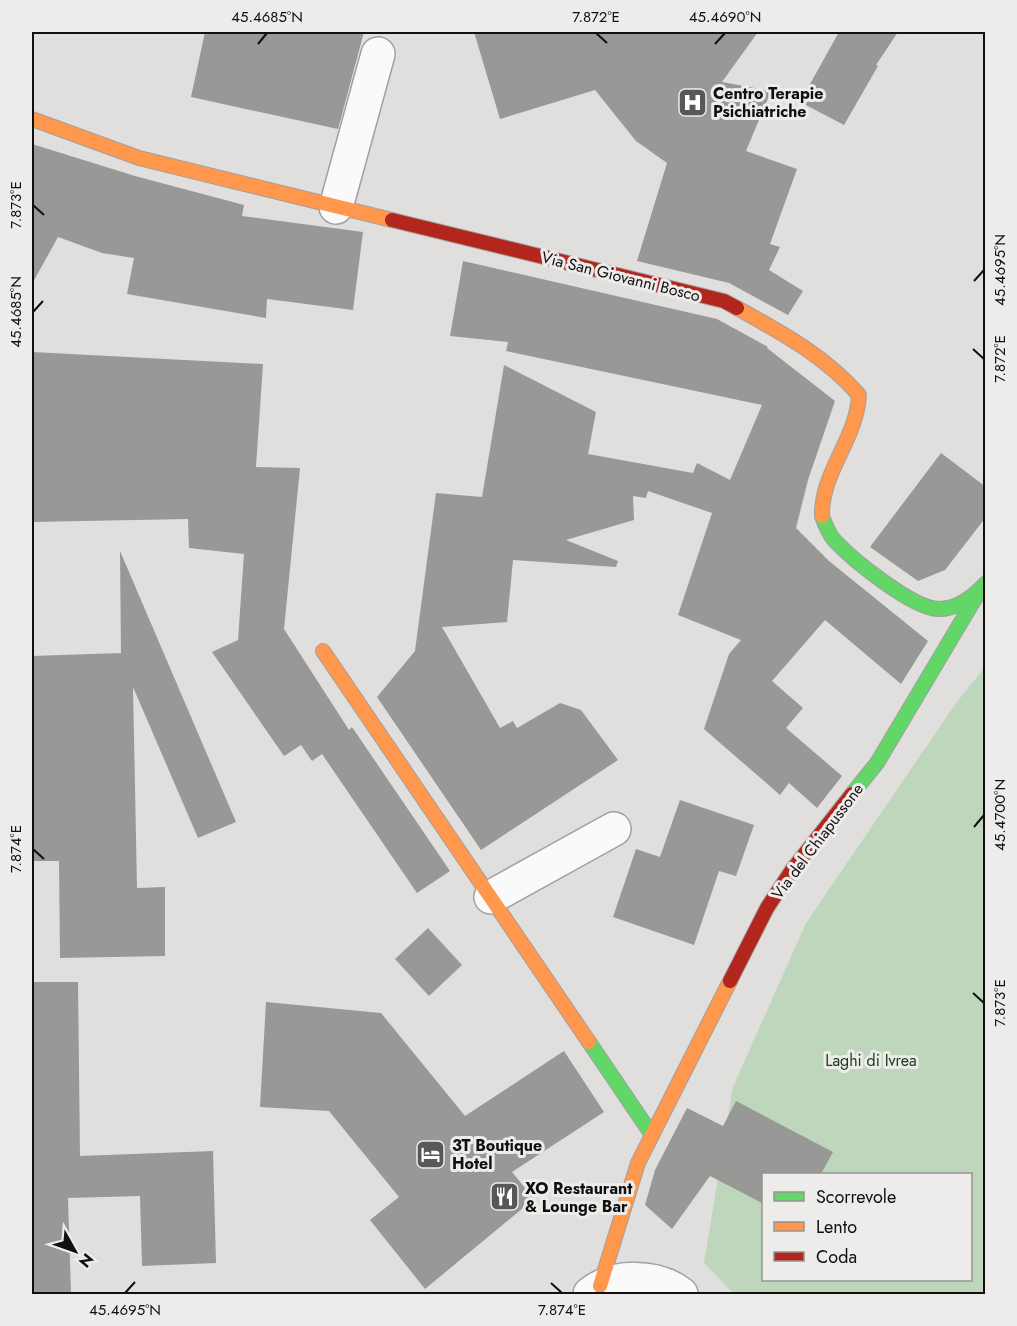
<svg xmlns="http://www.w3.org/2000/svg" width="1017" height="1326" font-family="Jost,sans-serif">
<rect width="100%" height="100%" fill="#e0dfde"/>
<path fill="#bed6bb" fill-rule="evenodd" d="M 985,667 L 985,1294 L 734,1294 L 704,1263 L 733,1087 L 806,923 L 956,703 ZM 764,1174 L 970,1174 L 970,1280 L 764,1280 Z"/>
<g fill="#989896">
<polygon points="205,32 364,32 338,129 191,97"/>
<polygon points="474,32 758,32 722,82 771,91 746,151 797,169 770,244 780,247 769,270 803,291 788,315 729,283 637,261 667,163 636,141 595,90 500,119"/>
<polygon points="839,32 898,32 876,65 878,66 844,125 800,102"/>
<polygon points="32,144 135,176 244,205 242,216 363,232 353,310 267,299 266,318 127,294 134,258 102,253 58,237 32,284"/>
<polygon points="463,261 717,319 768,347 767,348 835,401 808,480 796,528 829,561 928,641 901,684 825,620 772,681 803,708 786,728 842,776 817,808 789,783 780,795 704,729 729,654 741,640 678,615 712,513 648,491 646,498 633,496 634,520 566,540 618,561 616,567 513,560 507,622 442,627 500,728 513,721 517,728 560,703 581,710 618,760 481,850 377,697 415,651 436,493 482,497 504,365 596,412 588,454 693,473 697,463 730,480 762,405 506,351 508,342 450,336"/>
<polygon points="32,352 263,364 256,467 300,468 284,629 349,730 352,727 450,871 417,893 322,754 312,761 301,745 284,756 212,652 238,640 244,554 189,548 188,519 32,522"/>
<polygon points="941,453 986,487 986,517 945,570 918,581 870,547"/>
<polygon points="120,551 236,822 198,838 133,687 137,888 165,887 165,956 60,958 59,861 32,861 32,656 121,653"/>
<polygon points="680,800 754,825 736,876 719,871 694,945 613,917 636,849 660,857"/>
<polygon points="428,928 462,965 429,996 395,959"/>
<polygon points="32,982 78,982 80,1156 213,1151 216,1263 142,1266 140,1196 68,1198 71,1294 32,1294"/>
<polygon points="266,1002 381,1013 465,1116 564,1051 604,1112 512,1172 534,1199 425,1289 370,1220 399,1197 329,1111 260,1107"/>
<polygon points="736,1101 833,1152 821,1174 764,1174 764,1204 710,1176 672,1229 645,1205 655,1170 687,1108 723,1126"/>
</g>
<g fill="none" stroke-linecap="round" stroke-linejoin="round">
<defs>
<g id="street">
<polyline points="336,207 378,54"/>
<polyline points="491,897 614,829"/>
<path d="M 590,1294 C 614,1274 657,1275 681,1294"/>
</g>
<g id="fast">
<path d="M 822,516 C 825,525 829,534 835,541 C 853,560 913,609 939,609 C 957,609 974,596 986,583"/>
<polyline points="852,794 877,763 979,592"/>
<polyline points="589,1042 652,1135"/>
</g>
<g id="slow">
<polyline points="32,119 139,158 392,220"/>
<path d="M 737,308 C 782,333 825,356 859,395 C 857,439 821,472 822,516"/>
<polyline points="323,651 589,1042"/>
<polyline points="600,1286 638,1163 730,981"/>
</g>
<g id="jam">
<polyline points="392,220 724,301 737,308"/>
<polyline points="730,981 767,908 792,870 852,794"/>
</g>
</defs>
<use href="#street" stroke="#a2a1a0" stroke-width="36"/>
<use href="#fast" stroke="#a2a1a0" stroke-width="16"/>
<use href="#slow" stroke="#a2a1a0" stroke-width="16"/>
<use href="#jam" stroke="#a2a1a0" stroke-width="16"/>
<use href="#street" stroke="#fafafa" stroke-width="33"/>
<use href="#fast" stroke="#63d668" stroke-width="14"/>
<use href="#slow" stroke="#ff974d" stroke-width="14"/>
<use href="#jam" stroke="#b3261e" stroke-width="14"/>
</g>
<path fill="none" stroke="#11100f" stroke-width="2" d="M 596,33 L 607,43M 258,44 L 267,33M 715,44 L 725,33M 33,205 L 44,215M 974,281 L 984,270M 33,312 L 43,301M 973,349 L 984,359M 974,827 L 984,815M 33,849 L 44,859M 973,993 L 984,1003M 551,1283 L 562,1293M 125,1293 L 135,1282"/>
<defs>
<symbol id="hospital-square" viewBox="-11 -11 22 22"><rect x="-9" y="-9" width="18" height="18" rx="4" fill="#595857" stroke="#eeecea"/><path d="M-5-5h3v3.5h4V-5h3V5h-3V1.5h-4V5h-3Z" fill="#fff"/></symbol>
<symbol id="hotel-square" viewBox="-11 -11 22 22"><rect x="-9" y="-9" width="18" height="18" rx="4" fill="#595857" stroke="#eeecea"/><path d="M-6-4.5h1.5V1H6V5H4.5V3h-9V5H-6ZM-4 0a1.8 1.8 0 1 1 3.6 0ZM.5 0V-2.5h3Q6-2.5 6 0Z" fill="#fff"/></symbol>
<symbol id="restaurant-square" viewBox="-11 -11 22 22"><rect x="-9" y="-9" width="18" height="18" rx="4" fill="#595857" stroke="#eeecea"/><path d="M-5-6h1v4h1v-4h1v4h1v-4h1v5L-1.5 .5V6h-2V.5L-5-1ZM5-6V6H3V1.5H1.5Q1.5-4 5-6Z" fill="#fff"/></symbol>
</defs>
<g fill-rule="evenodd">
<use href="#hospital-square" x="676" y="86" width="33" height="33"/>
<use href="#hotel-square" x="414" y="1138" width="33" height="33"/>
<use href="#restaurant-square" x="488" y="1180" width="33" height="33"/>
</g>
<g text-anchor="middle" stroke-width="6" stroke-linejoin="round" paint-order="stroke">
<g font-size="16" font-weight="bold" fill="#11100f" stroke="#eeecea" text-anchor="start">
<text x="713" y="99">Centro Terapie<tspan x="713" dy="18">Psichiatriche</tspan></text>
<text x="452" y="1151">3T Boutique<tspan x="452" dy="18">Hotel</tspan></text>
<text x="525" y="1194">XO Restaurant<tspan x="525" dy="18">&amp; Lounge Bar</tspan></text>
</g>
<g font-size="16" fill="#11100f" stroke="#eeecea">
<text transform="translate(621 276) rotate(14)" y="6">Via San Giovanni Bosco</text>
<text transform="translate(817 841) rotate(-53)" y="6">Via del Chiapussone</text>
</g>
<g font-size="16" fill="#144113" stroke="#eeecea">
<text x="871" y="1066">Laghi di Ivrea</text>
</g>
</g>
<rect width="1017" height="1326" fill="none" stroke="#eeecea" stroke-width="66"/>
<rect x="762" y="1173" width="210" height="108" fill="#eeecea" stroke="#969492" stroke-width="1.5"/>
<rect x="774" y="1192" width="30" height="9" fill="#63d668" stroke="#969492" stroke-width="1.5"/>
<text x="816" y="1203" font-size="18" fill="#11100f">Scorrevole</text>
<rect x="774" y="1222" width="30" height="9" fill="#ff974d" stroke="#969492" stroke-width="1.5"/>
<text x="816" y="1233" font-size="18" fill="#11100f">Lento</text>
<rect x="774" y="1252" width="30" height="9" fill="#b3261e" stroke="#969492" stroke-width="1.5"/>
<text x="816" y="1263" font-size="18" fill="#11100f">Coda</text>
<g transform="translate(75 1251) rotate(130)" stroke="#eeecea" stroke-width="4.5" paint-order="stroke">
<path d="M0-4.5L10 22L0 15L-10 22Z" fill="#11100f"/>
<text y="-9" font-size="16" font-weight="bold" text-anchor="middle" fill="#11100f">N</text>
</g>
<rect x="33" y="33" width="951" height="1260" fill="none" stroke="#11100f" stroke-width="2"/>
<g font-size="15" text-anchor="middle" fill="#11100f">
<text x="267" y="22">45.4685°N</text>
<text x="596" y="22">7.872°E</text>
<text x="725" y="22">45.4690°N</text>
<text transform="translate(16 205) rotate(-90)" y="5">7.873°E</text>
<text transform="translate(1000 270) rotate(-90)" y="5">45.4695°N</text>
<text transform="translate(16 312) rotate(-90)" y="5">45.4685°N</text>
<text transform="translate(1000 359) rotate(-90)" y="5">7.872°E</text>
<text transform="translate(1000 815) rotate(-90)" y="5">45.4700°N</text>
<text transform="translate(16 849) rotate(-90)" y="5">7.874°E</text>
<text transform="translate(1000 1003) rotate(-90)" y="5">7.873°E</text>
<text x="125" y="1315">45.4695°N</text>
<text x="562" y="1315">7.874°E</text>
</g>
</svg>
